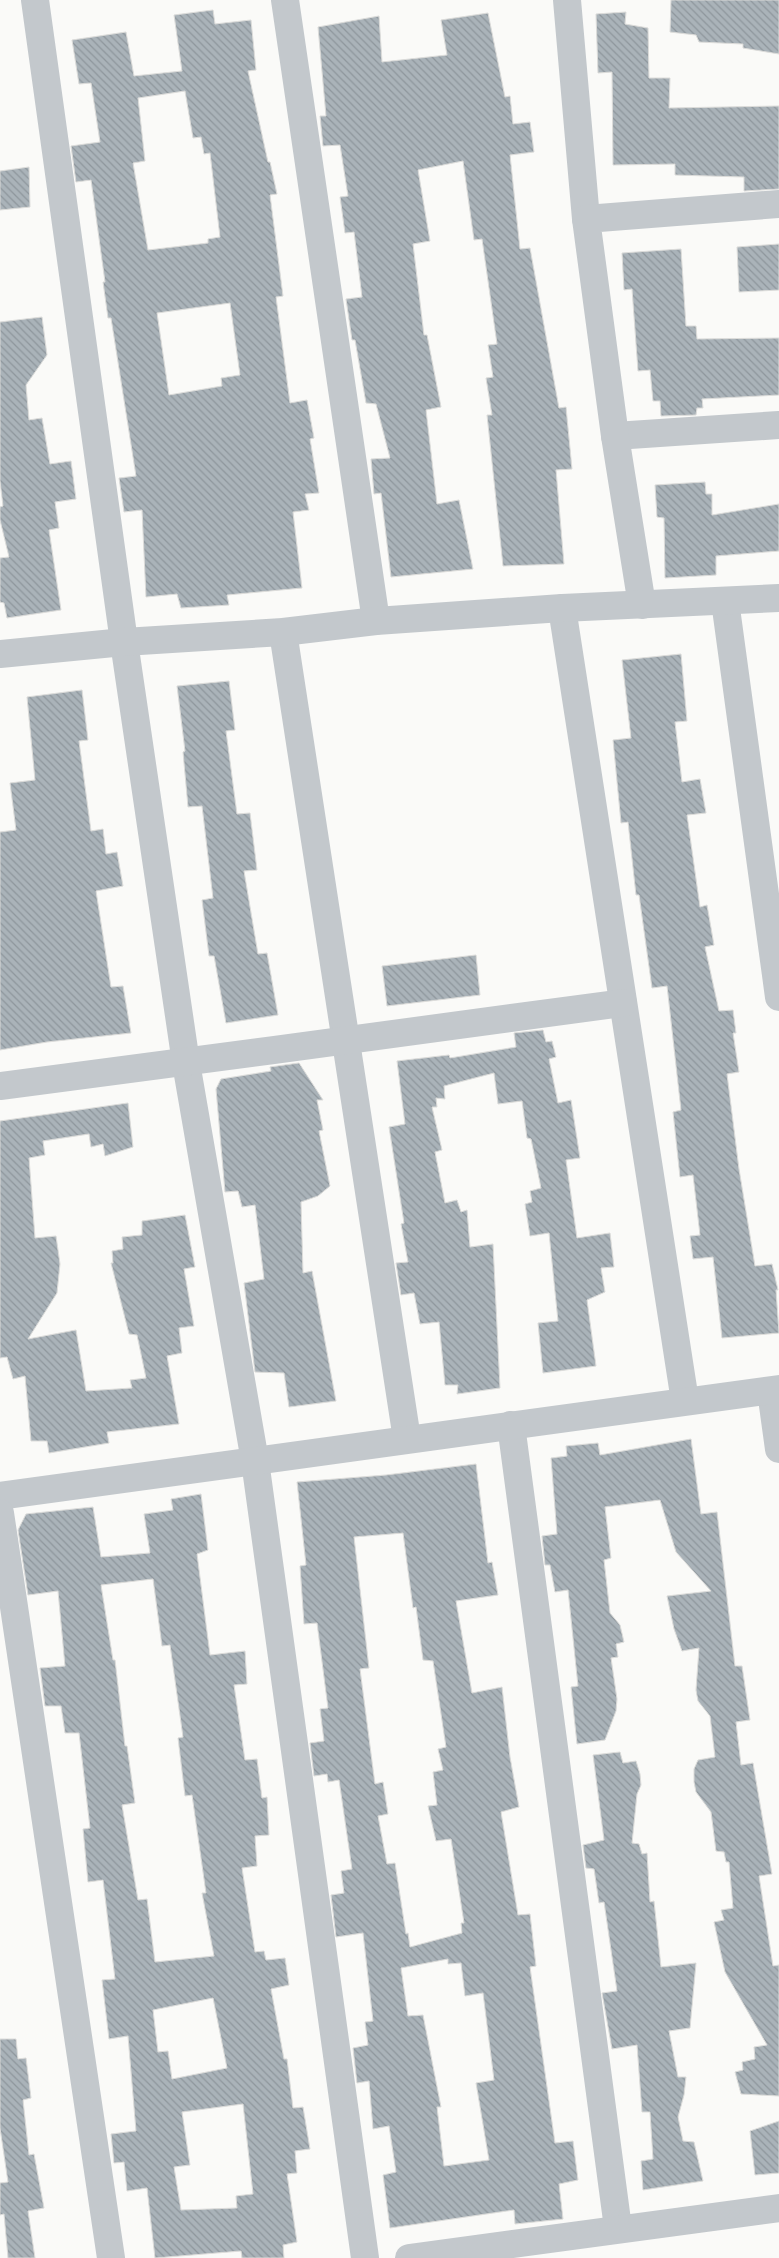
<svg xmlns="http://www.w3.org/2000/svg" width="779" height="2258" font-family="Arial,sans-serif">
<defs>
<pattern id="building-back-hatch" width="6" height="6" patternUnits="userSpaceOnUse" patternTransform="scale(1.25)"><rect width="6" height="6" fill="#aab3b9"/><path d="M-1 5l2 2M0 0l6 6M5-1l2 2" fill="none" stroke="#8e969c"/></pattern>
</defs>
<rect width="100%" height="100%" fill="#fafaf8"/>
<g fill="url(#building-back-hatch)" stroke="#dcdcda" fill-rule="evenodd">
<polygon points="671,0 779,0 779,54 743,48 743,44 699,42 696,35 670,32"/>
<path d="M 213,10 L 215,24 L 251,20 L 256,70 L 248,71 L 268,162 L 270,162 L 277,194 L 270,195 L 283,296 L 276,297 L 290,403 L 307,400 L 314,438 L 310,439 L 319,493 L 305,494 L 309,510 L 293,512 L 302,588 L 227,595 L 229,605 L 181,608 L 177,594 L 146,597 L 142,510 L 124,512 L 119,478 L 136,476 L 111,318 L 108,318 L 103,282 L 105,282 L 91,180 L 76,182 L 71,146 L 100,142 L 91,83 L 79,84 L 72,40 L 126,32 L 134,76 L 182,71 L 174,15 ZM 185,91 L 193,138 L 201,137 L 204,154 L 210,153 L 220,237 L 208,239 L 208,243 L 148,250 L 133,163 L 145,161 L 138,98 ZM 230,303 L 240,375 L 221,378 L 222,386 L 169,395 L 157,313 Z"/>
<polygon points="626,12 625,24 648,28 649,78 670,78 669,108 779,106 779,189 744,191 744,177 675,175 675,164 613,165 612,72 598,73 596,14"/>
<polygon points="488,13 505,97 510,96 513,124 530,122 534,152 510,155 520,249 530,248 559,408 566,407 572,469 556,470 564,564 503,566 487,415 492,415 486,378 493,377 488,345 497,344 482,239 474,240 463,161 418,170 430,241 413,244 424,335 427,335 441,407 426,410 437,504 459,500 473,569 391,577 381,493 374,494 371,459 390,458 376,404 366,403 355,340 352,340 346,299 362,297 354,232 345,233 340,197 348,196 340,145 323,146 320,116 326,116 318,27 379,16 382,62 447,55 441,20"/>
<polygon points="29,167 30,207 0,210 0,171"/>
<polygon points="779,244 779,290 739,292 737,247"/>
<polygon points="681,249 686,326 696,326 697,339 779,338 779,395 702,399 703,408 697,408 696,415 661,416 660,401 653,401 650,370 638,371 632,289 624,290 622,253"/>
<polygon points="42,317 47,355 26,385 29,420 42,418 50,464 71,461 76,499 55,502 59,528 49,530 61,610 7,618 4,603 0,602 0,558 9,557 0,520 0,507 3,506 0,481 0,322"/>
<polygon points="705,482 706,494 712,494 712,515 779,504 779,551 716,556 716,575 665,578 664,518 657,517 655,485"/>
<polygon points="681,654 687,721 675,722 682,782 700,779 706,813 687,815 700,907 707,905 714,945 705,947 719,1011 733,1010 736,1033 733,1033 739,1072 727,1074 739,1169 755,1266 772,1264 778,1290 776,1290 779,1333 722,1338 713,1257 693,1259 690,1236 700,1235 693,1175 680,1177 673,1112 681,1110 667,986 652,988 639,895 636,895 628,822 621,823 613,740 631,738 622,660"/>
<polygon points="229,681 235,730 226,731 237,814 250,813 257,870 244,871 258,954 267,953 278,1015 226,1023 214,956 209,956 202,900 213,898 202,806 188,807 183,752 185,751 177,686"/>
<polygon points="82,690 88,740 79,741 91,831 103,829 106,854 117,852 123,886 96,891 111,987 123,986 131,1033 47,1042 0,1050 0,832 16,830 10,783 35,780 27,697"/>
<polygon points="476,955 480,995 387,1006 382,966"/>
<polygon points="543,1030 546,1042 552,1041 556,1057 549,1059 558,1103 571,1100 580,1158 566,1160 577,1238 610,1233 614,1267 601,1268 605,1292 587,1300 596,1366 543,1373 538,1323 558,1321 549,1233 530,1236 525,1204 532,1202 530,1191 541,1188 531,1139 527,1138 522,1101 498,1104 494,1073 444,1086 445,1099 436,1098 437,1107 432,1107 442,1150 435,1152 445,1203 457,1200 461,1212 467,1210 470,1247 493,1244 500,1388 457,1394 458,1385 445,1385 439,1322 420,1324 414,1293 401,1295 396,1263 408,1262 401,1224 404,1223 389,1127 405,1124 397,1061 449,1055 450,1058 516,1047 514,1033"/>
<polygon points="299,1063 323,1100 317,1100 323,1130 319,1131 330,1186 318,1196 301,1202 303,1273 312,1271 336,1401 289,1407 284,1373 255,1372 244,1283 264,1279 255,1205 242,1207 238,1191 225,1192 216,1089 221,1079 271,1071 270,1067"/>
<polygon points="128,1103 133,1147 105,1156 103,1144 91,1147 89,1134 43,1141 45,1155 29,1158 35,1238 56,1236 60,1264 57,1293 28,1339 76,1330 86,1391 132,1388 130,1380 146,1378 137,1335 129,1334 111,1263 113,1263 112,1251 123,1249 122,1237 142,1235 142,1221 185,1215 195,1267 184,1269 194,1326 179,1328 182,1353 167,1356 179,1424 107,1432 109,1443 49,1453 47,1441 31,1441 25,1376 13,1379 7,1357 0,1358 0,1121"/>
<polygon points="691,1439 701,1514 717,1512 735,1666 742,1666 750,1720 736,1722 741,1765 753,1763 772,1874 759,1876 773,1966 779,1965 779,2096 741,2094 735,2072 743,2070 742,2062 755,2059 754,2047 767,2045 725,1972 714,1922 724,1920 721,1910 733,1908 729,1862 726,1862 724,1852 716,1851 711,1812 696,1792 694,1782 694,1769 698,1760 715,1757 710,1716 698,1701 696,1690 699,1648 682,1651 674,1629 667,1596 711,1591 676,1552 660,1500 605,1507 611,1558 604,1560 610,1613 620,1625 624,1642 616,1644 618,1657 611,1658 617,1699 616,1711 605,1740 577,1744 571,1687 578,1686 568,1590 555,1592 550,1565 545,1565 542,1536 557,1534 551,1458 567,1456 566,1446 598,1443 600,1455"/>
<path d="M 476,1464 L 488,1563 L 492,1562 L 498,1595 L 456,1601 L 472,1693 L 502,1687 L 510,1757 L 519,1807 L 501,1812 L 518,1915 L 530,1914 L 536,1966 L 530,1967 L 555,2143 L 573,2141 L 578,2180 L 559,2184 L 563,2219 L 515,2224 L 514,2210 L 390,2228 L 383,2175 L 396,2172 L 389,2126 L 373,2129 L 369,2081 L 357,2083 L 353,2048 L 368,2045 L 365,2022 L 373,2021 L 363,1933 L 336,1937 L 331,1895 L 344,1893 L 341,1871 L 352,1869 L 339,1780 L 328,1782 L 327,1774 L 314,1776 L 310,1743 L 324,1741 L 320,1709 L 328,1708 L 317,1623 L 304,1624 L 300,1566 L 306,1565 L 297,1482 L 386,1475 ZM 403,1533 L 413,1608 L 416,1607 L 423,1660 L 433,1661 L 446,1747 L 438,1749 L 443,1770 L 433,1772 L 437,1805 L 428,1806 L 436,1841 L 451,1839 L 464,1923 L 461,1923 L 462,1933 L 410,1947 L 408,1933 L 406,1934 L 395,1863 L 387,1864 L 378,1816 L 388,1814 L 383,1782 L 375,1784 L 360,1669 L 369,1668 L 354,1537 ZM 448,1959 L 448,1964 L 461,1963 L 465,1996 L 483,1993 L 494,2080 L 476,2083 L 489,2160 L 444,2166 L 437,2107 L 441,2107 L 423,2015 L 408,2016 L 401,1968 Z"/>
<path d="M 201,1494 L 208,1550 L 197,1554 L 210,1655 L 245,1651 L 247,1684 L 234,1685 L 245,1760 L 257,1759 L 262,1798 L 267,1797 L 269,1835 L 255,1836 L 257,1866 L 242,1868 L 255,1952 L 264,1951 L 266,1960 L 285,1958 L 289,1985 L 271,1989 L 284,2059 L 287,2059 L 293,2108 L 303,2107 L 310,2149 L 295,2151 L 297,2173 L 287,2174 L 297,2242 L 283,2245 L 284,2258 L 242,2258 L 241,2251 L 155,2258 L 147,2188 L 127,2191 L 124,2162 L 114,2163 L 111,2134 L 136,2131 L 128,2036 L 109,2039 L 102,1980 L 115,1979 L 103,1880 L 88,1882 L 83,1829 L 90,1828 L 79,1733 L 65,1733 L 61,1706 L 45,1706 L 40,1668 L 65,1666 L 58,1591 L 28,1595 L 18,1530 L 26,1514 L 93,1507 L 101,1557 L 150,1553 L 144,1514 L 173,1510 L 171,1499 ZM 153,1579 L 162,1646 L 170,1645 L 183,1737 L 178,1738 L 185,1796 L 192,1795 L 206,1893 L 202,1893 L 214,1956 L 155,1962 L 147,1899 L 138,1900 L 122,1805 L 135,1803 L 127,1746 L 125,1746 L 115,1660 L 113,1660 L 101,1585 ZM 213,1998 L 227,2068 L 172,2079 L 168,2051 L 158,2052 L 153,2010 ZM 243,2104 L 253,2194 L 236,2196 L 237,2208 L 181,2210 L 174,2167 L 190,2165 L 182,2112 Z"/>
<polygon points="620,1752 623,1763 636,1761 640,1774 641,1785 637,1794 632,1843 639,1844 642,1854 647,1853 650,1902 654,1901 661,1967 696,1963 690,2028 669,2031 678,2077 686,2077 684,2095 678,2117 683,2141 694,2142 703,2181 643,2190 641,2161 653,2159 650,2112 642,2112 637,2045 612,2049 602,1993 617,1991 604,1902 599,1903 594,1869 586,1868 583,1845 604,1840 593,1755"/>
<polygon points="0,2039 16,2039 18,2059 26,2058 31,2098 23,2100 29,2155 34,2154 44,2208 28,2211 35,2258 8,2258 4,2214 0,2215 0,2183 8,2182 0,2128"/>
<polygon points="779,2121 779,2173 755,2175 750,2131"/>
</g>
<g fill="none" stroke-linecap="round" stroke-linejoin="round">
<g stroke="#c3c8cc" stroke-width="28">
<polyline points="35,0 124,642 186,1063 255,1461 365,2258"/>
<polyline points="285,0 376,621"/>
<polyline points="567,0 586,219"/>
<polyline points="615,436 779,425"/>
<polyline points="725,601 779,997"/>
<polyline points="642,605 615,436 586,219 779,204"/>
<polyline points="562,608 685,1401"/>
<polyline points="283,632 407,1439"/>
<polyline points="0,654 124,642 283,632 376,621 562,608 779,598"/>
<path d="M 0,1086 C 208,1060 415,1030 623,1003"/>
<polyline points="771,1391 779,1449"/>
<polyline points="511,1425 618,2228"/>
<polyline points="0,1496 779,1389"/>
<polyline points="0,1513 111,2258"/>
<polyline points="409,2258 779,2208"/>
</g>
</g>
</svg>
